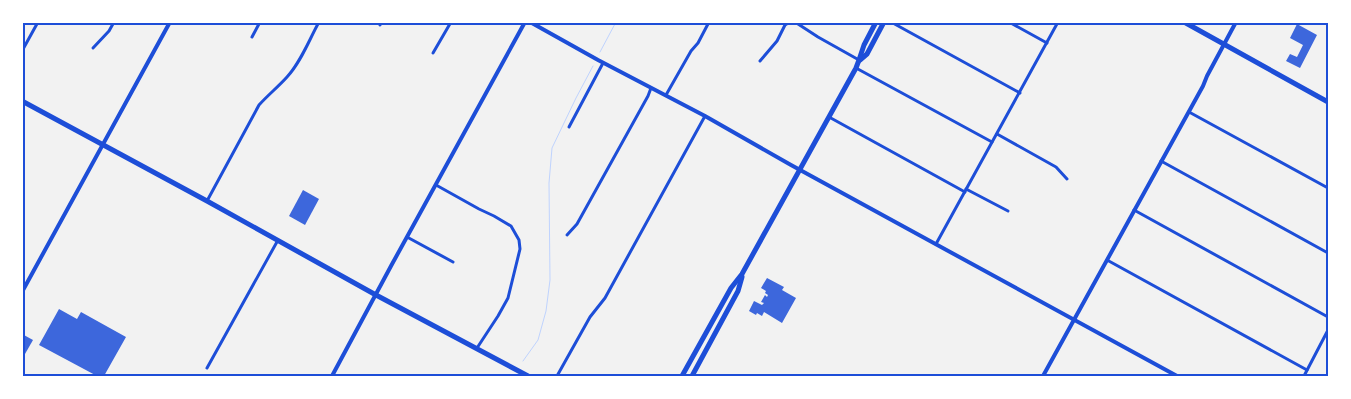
<svg xmlns="http://www.w3.org/2000/svg" width="1351" height="399" font-family="'Roboto Condensed',sans-serif">
<rect width="100%" height="100%" fill="#f2f2f2"/>
<g fill="none" stroke-linecap="round" stroke-linejoin="round">
<g stroke="#bfd3fe" stroke-width="1">
<polyline points="600,52 616,22"/>
<polyline points="523,361 538,340 546,311 550,280 549,183 552,148 576,98 593,66"/>
</g>
</g>
<g fill="#3d67dc">
<polygon points="1297,24 1317,35 1300,68 1286,61 1290,54 1297,57 1303,45 1290,38"/>
<polygon points="303,190 319,199 305,225 289,216"/>
<polygon points="767,278 784,287 782,290 796,298 782,323 764,312 762,316 757,313 756,315 749,311 754,301 762,305 764,303 761,302 765,295 767,297 768,295 765,293 766,291 761,288"/>
<polygon points="59,309 77,319 81,312 126,337 104,376 97,376 39,345"/>
<polygon points="22,334 33,340 25,354 22,353"/>
</g>
<g fill="none" stroke-linecap="round" stroke-linejoin="round">
<g stroke="#1d4ed8" stroke-width="3">
<polyline points="795,22 818,37 859,60"/>
<polyline points="891,22 1020,93"/>
<polyline points="1009,22 1047,43"/>
<polyline points="380,25 382,22"/>
<polyline points="252,37 260,22"/>
<polyline points="93,48 109,31 114,22"/>
<polyline points="22,51 38,22"/>
<polyline points="433,53 451,22"/>
<polyline points="760,61 777,41 785,25 790,22"/>
<polyline points="856,68 992,142"/>
<polyline points="666,95 691,51 698,43 709,22"/>
<polyline points="1189,112 1328,188"/>
<polyline points="829,117 965,192"/>
<polyline points="569,127 603,63"/>
<polyline points="997,134 1056,167 1067,179"/>
<polyline points="1161,161 1328,253"/>
<polyline points="436,185 479,209 494,216 511,226 519,240 520,249 508,298 498,316 477,348"/>
<polyline points="966,189 1008,211"/>
<path d="M 207,201 L 259,105 C 268,95 278,87 287,77 C 301,62 309,40 319,22"/>
<polyline points="1134,210 1328,317"/>
<polyline points="567,235 577,224 648,96 651,88"/>
<polyline points="407,237 453,262"/>
<polyline points="936,244 1058,22"/>
<polyline points="1107,260 1307,370"/>
<polyline points="207,368 278,240"/>
<polyline points="557,376 590,317 605,298 705,116"/>
<polyline points="1304,376 1328,330"/>
</g>
<g stroke="#1d4ed8" stroke-width="4">
<polyline points="530,22 598,60 705,116 791,165 1177,376"/>
<polyline points="22,292 170,22"/>
<polyline points="332,376 391,266 525,22"/>
<polyline points="1043,376 1203,86 1207,76 1236,22"/>
</g>
<g stroke="#1d4ed8" stroke-width="5">
<polyline points="1184,22 1328,102"/>
<polyline points="860,60 867,54 884,22"/>
<polyline points="22,101 207,201 376,295 528,376"/>
<polyline points="682,376 731,288 742,274 856,68 859,60 864,45 876,22"/>
<polyline points="692,376 738,291 742,277"/>
</g>
</g>
<rect width="1351" height="399" fill="none" stroke="#ffffff" stroke-width="48"/>
<rect x="24" y="24" width="1303" height="351" fill="none" stroke="#1d4ed8" stroke-width="2"/>
</svg>
